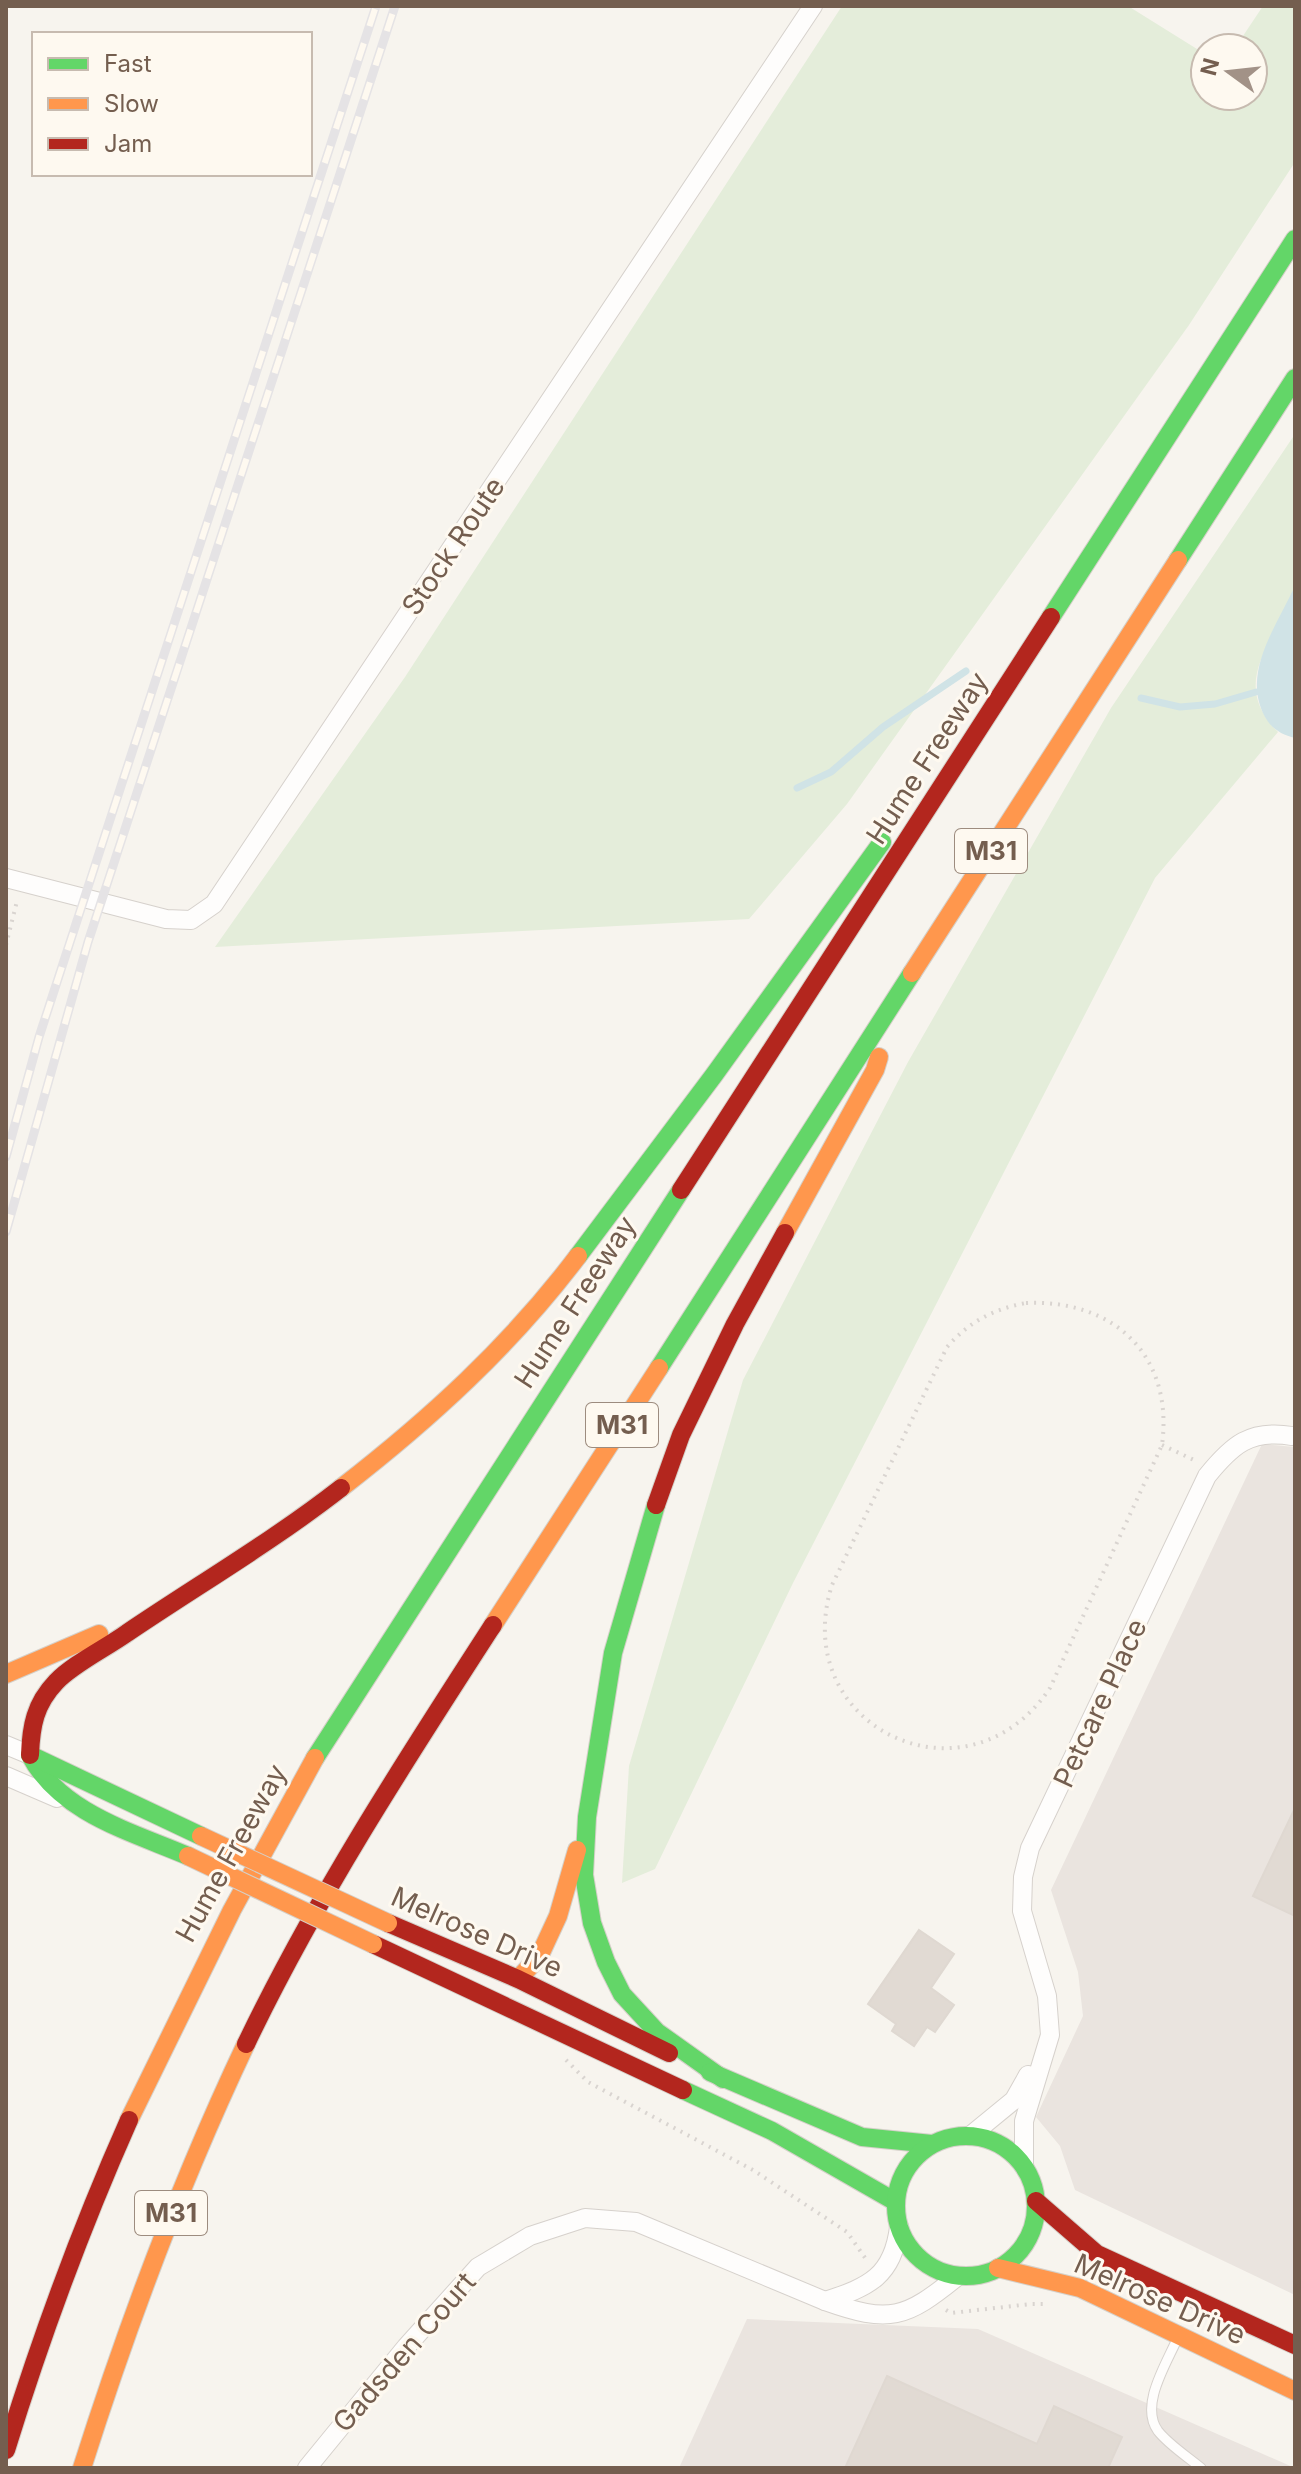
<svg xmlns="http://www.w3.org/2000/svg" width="1301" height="2474" font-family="Inter,sans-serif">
<rect width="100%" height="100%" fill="#f7f4ee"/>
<g fill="#eae4df">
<polygon points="1262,1444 1295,1447 1295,2295 1075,2190 1060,2146 1036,2117 1083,2016 1078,1972 1051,1890"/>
<polygon points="747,2319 978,2329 1295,2468 679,2468"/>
</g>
<g fill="#e4edda">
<polygon points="842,6 1128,6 1205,54 1205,96 1253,96 1253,48 1235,48 1263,6 1295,6 1295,162 1189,325 847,804 749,919 215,947 405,677"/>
<path d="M 1295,434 C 1295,471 1295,508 1295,545 C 1295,558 1298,575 1294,588 C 1279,641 1226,679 1278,732 L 1155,878 L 793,1583 L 655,1869 L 622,1883 L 629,1766 L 743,1380 L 908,1062 L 1111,708 Z"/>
</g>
<path fill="#d0e3e6" d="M 1295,586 L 1295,738 C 1282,735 1272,729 1265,717 C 1241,673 1276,627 1295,586 Z"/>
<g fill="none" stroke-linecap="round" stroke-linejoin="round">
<g stroke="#d0e3e6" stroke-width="7">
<polyline points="1141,698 1180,707 1215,704 1256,692"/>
<polyline points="797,788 831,772 883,727 966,671"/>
</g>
</g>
<g fill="#e1dad3" stroke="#dfd8d1" stroke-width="2">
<polygon points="1295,1808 1295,1916 1253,1896"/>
<polygon points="919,1930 954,1954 931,1988 954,2005 935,2032 927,2027 914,2046 892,2031 896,2024 868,2004"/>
<polygon points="887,2376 1037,2444 1054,2406 1122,2437 1108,2468 845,2468"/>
</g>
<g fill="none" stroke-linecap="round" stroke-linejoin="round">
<defs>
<path id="lane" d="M 1178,2337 C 1167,2363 1139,2405 1158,2431 C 1169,2445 1188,2457 1201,2468"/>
<g id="street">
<polyline points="6,878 166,919 191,920 214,904 813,6"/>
<polyline points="6,1745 30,1755"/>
<polyline points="6,1776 57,1798"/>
<polyline points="970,2136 1014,2100 1028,2075"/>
<path d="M 1024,2166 L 1024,2121 L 1050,2035 L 1047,1996 L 1022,1911 L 1023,1877 L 1030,1848 L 1207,1476 C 1232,1445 1250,1429 1292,1436"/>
<path d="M 825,2301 C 869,2287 893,2276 899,2227"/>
<path d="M 307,2468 L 406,2347 L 478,2267 L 530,2236 L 585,2218 L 636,2222 L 825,2301 C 890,2324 905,2319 958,2276"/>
</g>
<g id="fast">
<polyline points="1178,560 1295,378"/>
<polyline points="1051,617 1295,239"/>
<polyline points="578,1256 714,1075 882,842"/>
<polyline points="659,1368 912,973"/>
<polyline points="656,1505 613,1653 587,1817 584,1875 592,1923 606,1962 622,1994 657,2032 723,2079"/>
<path d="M 30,1755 C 60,1813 132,1832 188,1856"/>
<polyline points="30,1755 201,1836"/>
<polyline points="315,1758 681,1190"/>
<polyline points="710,2072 862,2137 932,2144"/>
<polyline points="683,2090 772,2131 896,2202"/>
<circle cx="966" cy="2206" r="70"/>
</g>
<g id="slow">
<polyline points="912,973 1178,560"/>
<polyline points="785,1233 875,1070 879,1057"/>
<path d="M 341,1488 C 430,1419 510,1346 578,1256"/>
<polyline points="493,1625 659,1368"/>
<polyline points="6,1674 99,1634"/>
<polyline points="518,1979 539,1957 558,1916 577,1850"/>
<polyline points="129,2120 232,1910 315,1758"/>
<polyline points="998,2268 1080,2288 1295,2391"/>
<path d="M 82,2468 C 128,2323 181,2181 246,2044"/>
</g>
<g id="jam">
<polyline points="681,1190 1051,617"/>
<polyline points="656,1505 681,1435 735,1324 785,1233"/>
<path d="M 30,1755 C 31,1726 35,1704 56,1682 C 73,1664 106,1648 127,1633 C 198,1585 273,1541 341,1488"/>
<polyline points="388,1923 518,1979 669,2053"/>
<polyline points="373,1944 683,2090"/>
<path d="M 246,2044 C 316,1898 405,1761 493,1625"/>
<polyline points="1036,2201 1097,2254 1295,2345"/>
<path d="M 6,2450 C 41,2337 81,2228 129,2120"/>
</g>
</defs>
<use href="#lane" stroke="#d6d1cc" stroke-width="11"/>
<use href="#street" stroke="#d6d1cc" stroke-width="20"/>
<use href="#fast" stroke="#d5d0c9" stroke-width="20"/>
<use href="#slow" stroke="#d5d0c9" stroke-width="20"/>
<use href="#jam" stroke="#d5d0c9" stroke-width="20"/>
<g stroke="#d9d4d0" stroke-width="4" stroke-dasharray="2 6" stroke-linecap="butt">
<polyline points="6,945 17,901"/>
<path d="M 1026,1303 C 1114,1299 1174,1356 1162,1445 L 1050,1688 C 966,1813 787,1726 832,1585 L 947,1347 C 969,1322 993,1309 1026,1303 Z"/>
<polyline points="1162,1445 1194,1460 1195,1458"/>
<polyline points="566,2060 588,2082 753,2170 847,2232 868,2262"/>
<polyline points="946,2310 951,2313 1031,2304 1044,2304"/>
</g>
<use href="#lane" stroke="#fefdfc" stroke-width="9"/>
<use href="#street" stroke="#fefdfc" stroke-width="18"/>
<use href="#fast" stroke="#63d668" stroke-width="18"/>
<use href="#slow" stroke="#ff974d" stroke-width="18"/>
<use href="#jam" stroke="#b3261e" stroke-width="18"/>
<defs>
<g id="rail">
<polyline points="6,1157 39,1037 376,6"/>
<polyline points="6,1232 88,942 395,6"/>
</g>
</defs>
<use href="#rail" stroke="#e5e3e5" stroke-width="9"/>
<use href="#rail" stroke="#fef9f0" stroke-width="6" stroke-dasharray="18" stroke-linecap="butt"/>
<defs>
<g id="slow-bridge">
<polyline points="201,1836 388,1923"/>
<polyline points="188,1856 373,1944"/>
</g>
</defs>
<use href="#slow-bridge" stroke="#d5d0c9" stroke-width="20" stroke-linecap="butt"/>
<use href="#slow-bridge" stroke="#ff974d" stroke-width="18"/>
</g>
<g text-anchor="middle" stroke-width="6" stroke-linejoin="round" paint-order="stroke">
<g fill="#fef9f0" stroke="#9d8c7f" stroke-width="2">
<rect x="955" y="829" width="72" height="44" rx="6"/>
<rect x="586" y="1403" width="72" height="44" rx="6"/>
<rect x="135" y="2191" width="72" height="44" rx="6"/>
</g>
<g font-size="26" font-weight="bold" fill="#745e4f">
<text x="991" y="860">M31</text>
<text x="622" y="1434">M31</text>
<text x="171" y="2222">M31</text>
</g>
<g font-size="28" fill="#745e4f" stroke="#fef9f0">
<text transform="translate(453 546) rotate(-56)" y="10">Stock Route</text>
<text transform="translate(927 758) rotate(-57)" y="10">Hume Freeway</text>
<text transform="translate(575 1302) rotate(-57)" y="10">Hume Freeway</text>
<text transform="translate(1100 1703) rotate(-65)" y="10">Petcare Place</text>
<text transform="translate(231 1853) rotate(-61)" y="10">Hume Freeway</text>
<text transform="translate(477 1932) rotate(24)" y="10">Melrose Drive</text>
<text transform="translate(1160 2299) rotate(24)" y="10">Melrose Drive</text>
<text transform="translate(404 2352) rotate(-49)" y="10">Gadsden Court</text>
</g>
</g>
<rect width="1301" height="2474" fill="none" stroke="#745e4f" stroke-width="16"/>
<rect x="32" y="32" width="280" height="144" fill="#fef9f0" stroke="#c7bbb0" stroke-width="2"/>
<rect x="48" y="58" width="40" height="12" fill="#63d668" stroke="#c7bbb0" stroke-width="2"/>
<text x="104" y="72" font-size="24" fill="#745e4f">Fast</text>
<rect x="48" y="98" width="40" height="12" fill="#ff974d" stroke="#c7bbb0" stroke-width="2"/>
<text x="104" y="112" font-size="24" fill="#745e4f">Slow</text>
<rect x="48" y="138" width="40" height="12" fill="#b3261e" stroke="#c7bbb0" stroke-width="2"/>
<text x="104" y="152" font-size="24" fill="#745e4f">Jam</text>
<g transform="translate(1229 72) rotate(285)"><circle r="38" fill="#fef9f0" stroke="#c7bbb0" stroke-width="2"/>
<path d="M0-6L14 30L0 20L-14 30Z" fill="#a29287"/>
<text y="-12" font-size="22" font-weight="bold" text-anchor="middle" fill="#745e4f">N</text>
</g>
</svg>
